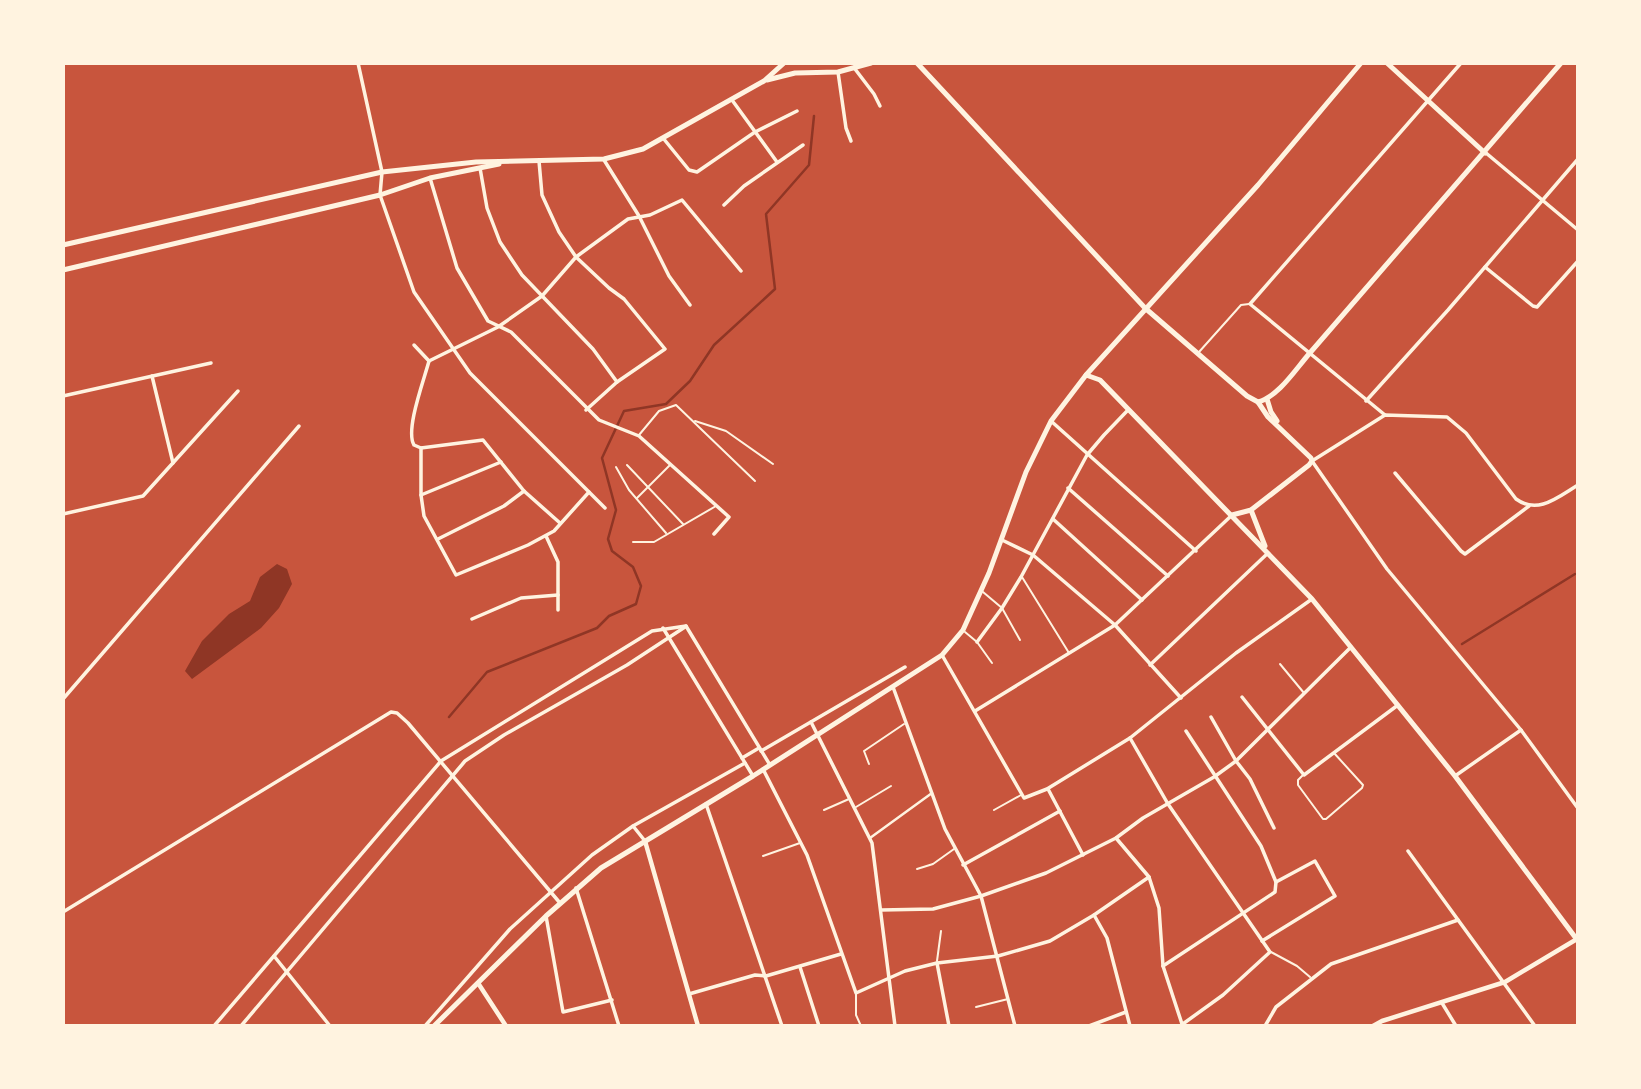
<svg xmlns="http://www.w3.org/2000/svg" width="1641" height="1089" font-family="Montserrat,sans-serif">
<rect width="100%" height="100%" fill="#c8553d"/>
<polygon fill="#8f3625" points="277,564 287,569 292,584 279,608 261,628 192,679 185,671 202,641 229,614 250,601 260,577"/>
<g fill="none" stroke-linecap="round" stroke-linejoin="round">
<g stroke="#8f3625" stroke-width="2.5">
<polyline points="1462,644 1575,574"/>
<polyline points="449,717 487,672 597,628 609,616 636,604 641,586 633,567 612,551 608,539 616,510 602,458 624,411 666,404 690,381 714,345 775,289 766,214 809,165 814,116"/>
</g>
<g stroke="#fff3e0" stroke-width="2">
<polyline points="1199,352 1241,305 1249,304"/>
<polyline points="695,421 726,431 773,464"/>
<polyline points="639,435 659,411 676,405 755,481"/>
<polyline points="627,465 683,524"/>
<polyline points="616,467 629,490 666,533"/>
<polyline points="637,498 670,465"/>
<polyline points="633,542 654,542 716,506"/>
<polyline points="1022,577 1069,653"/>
<polyline points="983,592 1002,608 1020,640"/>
<polyline points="965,632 977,642 992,663"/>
<polyline points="1280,664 1304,693"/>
<polyline points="869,764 864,751 904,724"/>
<polyline points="1303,775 1298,780 1298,785 1323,819 1326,819 1362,788 1363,785 1334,753"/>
<polyline points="856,807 891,786"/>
<polyline points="824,810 849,799"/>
<polyline points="994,810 1021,795"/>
<polyline points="763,856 800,843"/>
<polyline points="917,869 933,864 954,849"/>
<polyline points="1271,952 1297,966 1310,977"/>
<polyline points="937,961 941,931"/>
<polyline points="856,993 856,1015 861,1026"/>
<polyline points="976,1007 1008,999"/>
</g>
<polyline stroke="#fff3e0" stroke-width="2.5" points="870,838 932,793"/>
<g stroke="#fff3e0" stroke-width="3.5">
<polyline points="358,63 382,172 380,195 414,292 470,373 605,508"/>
<polyline points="855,69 874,94 880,106"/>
<polyline points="838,72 846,128 851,141"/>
<polyline points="732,100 777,162"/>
<polyline points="663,138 689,170 697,172 755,132 797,111"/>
<polyline points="1486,153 1578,230"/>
<polyline points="604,160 639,216 669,276 690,305"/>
<polyline points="539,161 542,195 559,232 576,257 609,288 624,299 665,349 617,382 586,410"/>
<polyline points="480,168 487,208 500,242 522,275 593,349 617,382"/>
<polyline points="430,178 457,268 488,321 511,332 599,420 639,436 729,517 714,534"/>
<polyline points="724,205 744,186 803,145"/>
<polyline points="1485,267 1533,306 1537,307 1578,261"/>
<polyline points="414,345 429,361"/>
<polyline points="429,361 498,327 542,296 576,257 628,219 650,215 682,200 741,271"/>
<path d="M 429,361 C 424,380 405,430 414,445 L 421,448 L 483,440 L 524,491 L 560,523"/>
<polyline points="152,376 173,463"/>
<polyline points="63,396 211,363"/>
<polyline points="1366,401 1448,310 1578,159"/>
<polyline points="1385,415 1250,304 1461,63"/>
<polyline points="1051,421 1196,551"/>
<polyline points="421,448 421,495 424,516 456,575 528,545 554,531 589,492"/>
<polyline points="1395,473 1461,551 1465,554 1529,506"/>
<polyline points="1068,488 1168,576"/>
<polyline points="421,495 501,462"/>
<polyline points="63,514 143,496 238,391"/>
<polyline points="1053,519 1142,600"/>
<polyline points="546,536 558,562 558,610"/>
<polyline points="438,539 504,506 524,491"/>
<polyline points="1002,540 1033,555 1115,625 1181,698"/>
<polyline points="472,619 521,598 558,595"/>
<polyline points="686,626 770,765"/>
<polyline points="663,628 753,776"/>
<polyline points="977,642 1002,608 1021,577 1087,455 1104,435 1128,410"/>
<polyline points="942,655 1024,798 1047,789 1130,738 1236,653 1312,599"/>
<polyline points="1150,665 1268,553"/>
<polyline points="893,687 945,829 981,896 1015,1026"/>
<polyline points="1242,697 1304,775 1398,705"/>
<polyline points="63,699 299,426"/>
<polyline points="975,711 1115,625 1231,516"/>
<polyline points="1211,717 1236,761 1250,779 1274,828"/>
<polyline points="811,722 872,843 895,1026"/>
<polyline points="1130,738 1168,804 1270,952 1223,995 1180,1026"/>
<polyline points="761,751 905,667"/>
<polyline points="742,758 759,748"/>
<polyline points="763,769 807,855 856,993 905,971 937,963 998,956 1050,941 1094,915 1149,877"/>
<polyline points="1455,776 1521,730"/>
<polyline points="1048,789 1083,855"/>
<polyline points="706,804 782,1026"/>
<path d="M 1577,807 L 1521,730 L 1387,569 L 1312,461 L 1385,415 L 1447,417 L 1466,433 L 1516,499 C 1538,515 1558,497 1578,485"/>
<polyline points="633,826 645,841"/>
<polyline points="1116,838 1149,877 1159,908 1163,966 1182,1024"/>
<polyline points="1408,851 1535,1026"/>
<polyline points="963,865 1060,811"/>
<polyline points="576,888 619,1026"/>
<polyline points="881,910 933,909 981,896 1046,873 1116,838 1143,818 1214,777 1236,761 1351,647"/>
<polyline points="63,912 391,712 397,713 408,723 560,903"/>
<polyline points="1094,915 1107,938 1130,1026"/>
<polyline points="546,916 563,1012 612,1000"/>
<polyline points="1262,941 1335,896 1315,861 1276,882"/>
<polyline points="274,956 330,1026"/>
<polyline points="937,963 949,1026"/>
<polyline points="1163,966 1275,892 1276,882 1261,846 1186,731"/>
<polyline points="800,967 819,1026"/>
<polyline points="689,994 755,975 766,976 841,954"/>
<polyline points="1442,1003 1456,1026"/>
<polyline points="214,1026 441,761 652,631 686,626"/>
<polyline points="241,1026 465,761 504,735 627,665 685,627"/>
<polyline points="425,1026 510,929 592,855 633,826 745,763"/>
<polyline points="1089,1026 1126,1012"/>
<polyline points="1265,1026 1276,1007 1331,964 1458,920"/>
</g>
<g stroke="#fff3e0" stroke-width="4.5">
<polyline points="645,841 698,1026"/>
<polyline points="478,983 506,1026"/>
<polyline points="1373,1026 1382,1021 1505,982 1577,939"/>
</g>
<g stroke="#fff3e0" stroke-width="5">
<polyline points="917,63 1145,308 1247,396 1258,402 1268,417 1311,458 1312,461 1309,465 1251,510 1232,515"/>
<polyline points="1387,63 1485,153"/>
<polyline points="767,80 795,73 838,72 871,63"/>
<polyline points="63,245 382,172 476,162 604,159 643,149 764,81 784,63"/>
<polyline points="63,270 380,195 430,178 499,164"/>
<polyline points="1086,375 1100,380 1312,599 1455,776 1578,941"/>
<polyline points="1267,399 1271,412 1277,421"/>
<path d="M 1258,402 C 1279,396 1295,370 1309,354 L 1561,63"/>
<polyline points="1251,510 1265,546"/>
<polyline points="434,1026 546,916 601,868 753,776 942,655 963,630 989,573 1026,472 1051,421 1086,375 1258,185 1361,63"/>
</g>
</g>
<rect width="1641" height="1089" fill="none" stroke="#fff3e0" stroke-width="130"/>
</svg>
